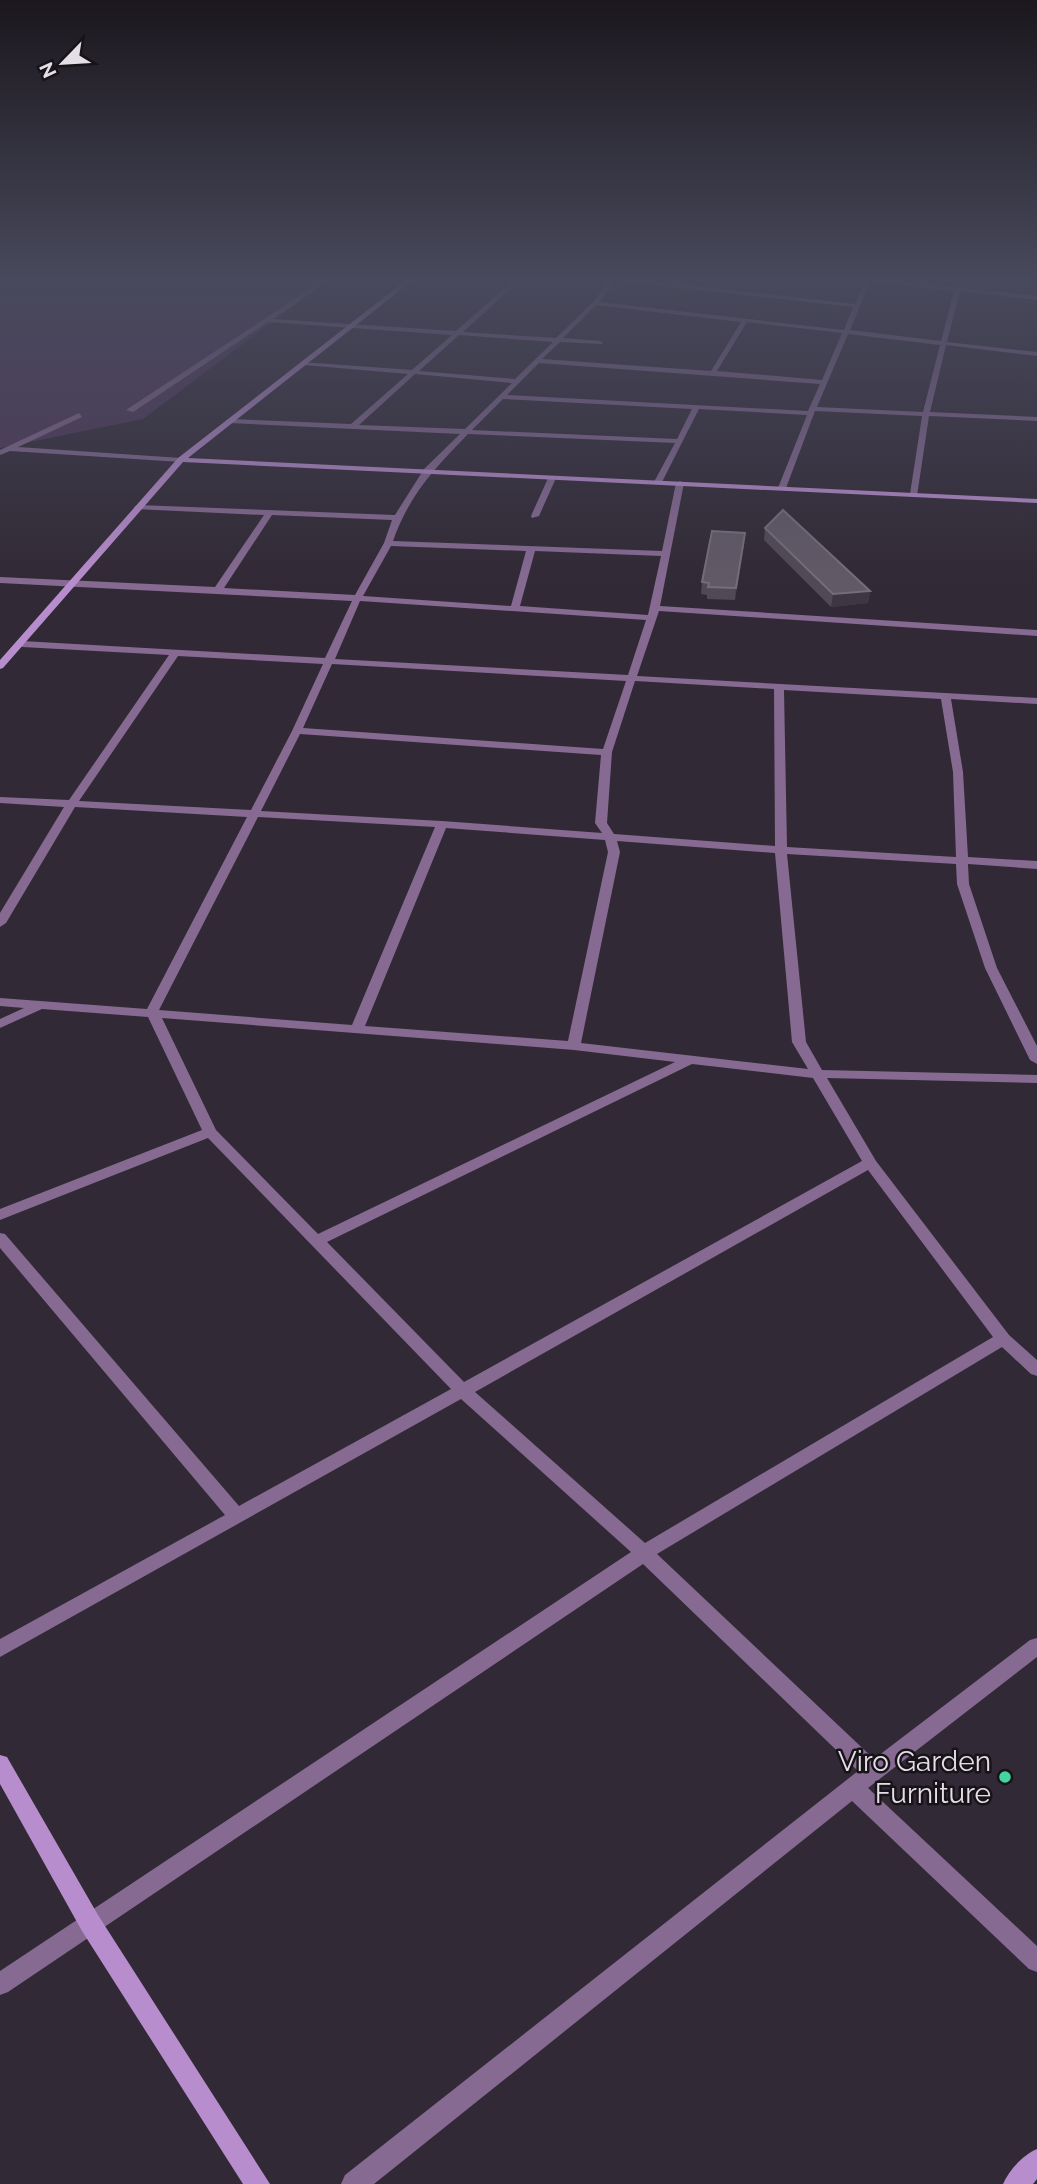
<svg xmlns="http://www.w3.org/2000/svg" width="1037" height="2184" font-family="Raleway,sans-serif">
<rect width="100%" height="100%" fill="#312935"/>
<polygon fill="#4e3758" points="0,277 332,277 143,419 0,448"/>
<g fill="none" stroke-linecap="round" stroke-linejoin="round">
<g fill="#866a92" fill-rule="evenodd">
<path d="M 328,277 L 335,277 L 273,319 L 456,331 L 517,277 L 524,277 L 463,332 L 556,338 L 593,302 L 610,280 L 595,277 L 619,277 L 855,304 L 865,281 L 839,277 L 862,277 L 1037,296 L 1037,300 L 960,291 L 947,342 L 1037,352 L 1037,356 L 946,345 L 930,412 L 1037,417 L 1037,421 L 929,416 L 917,496 L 910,494 L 922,416 L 815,411 L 786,488 L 782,490 L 778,488 L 807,415 L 699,409 L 662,482 L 658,484 L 654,482 L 675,443 L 468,434 C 435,468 409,495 393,541 L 662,551 L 676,483 L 680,481 L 684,483 L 660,606 L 1037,630 L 1037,636 L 659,611 L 637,676 L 1037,698 L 1037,704 L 951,699 L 963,772 L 968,857 L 1037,861 L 1037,869 L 968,864 L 969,884 L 997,968 L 1037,1046 L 1037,1064 L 1030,1060 L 985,968 L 957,884 L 956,864 L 787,854 L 806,1042 L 822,1070 L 1037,1075 L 1037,1083 L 827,1078 L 876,1161 L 1009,1335 L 1037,1360 L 1037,1376 L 1031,1374 L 1002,1347 L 657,1554 L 874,1759 L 1030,1640 L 1037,1638 L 1037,1657 L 868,1788 L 1037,1946 L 1037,1972 L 1029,1969 L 852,1801 L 374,2184 L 341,2184 L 345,2175 L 858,1771 L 643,1564 L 8,1992 L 0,1995 L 0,1971 L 631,1552 L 461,1399 L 0,1657 L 0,1639 L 225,1515 L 0,1248 L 0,1233 L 5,1234 L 239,1506 L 451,1389 L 208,1138 L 0,1220 L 0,1209 L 202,1130 L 148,1017 L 42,1009 L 0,1028 L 0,1019 L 24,1008 L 0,1006 L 0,998 L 147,1009 L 247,817 L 75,807 L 6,923 L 0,927 L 0,913 L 64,807 L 0,803 L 0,797 L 69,800 L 169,655 L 22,647 L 17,644 L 22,641 L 325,658 L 352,601 L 0,583 L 0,577 L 215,587 L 264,515 L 135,509 L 134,507 L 138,505 L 395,515 L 424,469 L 460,434 L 229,423 L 225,421 L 229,419 L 351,424 L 408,374 L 304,365 L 302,362 L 412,370 L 452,335 L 268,322 L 133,412 L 126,410 ZM 616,281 L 853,307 L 844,330 L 599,302 ZM 870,282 L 954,291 L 941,341 L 850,330 ZM 596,305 L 741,322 L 711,371 L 542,359 L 560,342 L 603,344 L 601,341 L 563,338 ZM 747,322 L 842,333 L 822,380 L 717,371 ZM 848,334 L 940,345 L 923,412 L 817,407 ZM 459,335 L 553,342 L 515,379 L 419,371 ZM 539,363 L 820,384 L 808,411 L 507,395 ZM 415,374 L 512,383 L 465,429 L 359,425 ZM 503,399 L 692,409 L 677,439 L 472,430 ZM 272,515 L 392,520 L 384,543 L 355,595 L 224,588 ZM 391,546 L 526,551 L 511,606 L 363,596 ZM 535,551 L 661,556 L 648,615 L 520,606 ZM 360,601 L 646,620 L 628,675 L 335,659 ZM 178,656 L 323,664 L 292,731 L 251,810 L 79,801 ZM 332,664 L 626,681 L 603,749 L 303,728 ZM 635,681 L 774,689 L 775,846 L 614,834 L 607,823 L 612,752 ZM 784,690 L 941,699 L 953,772 L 956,857 L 787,847 ZM 300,734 L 601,755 L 595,823 L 602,833 L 442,821 L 261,811 ZM 258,817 L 435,827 L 352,1025 L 159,1010 ZM 446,828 L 605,840 L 608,852 L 568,1041 L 365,1026 ZM 617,841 L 775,853 L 792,1042 L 808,1069 L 581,1043 L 620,852 ZM 162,1018 L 574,1050 L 675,1062 L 318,1234 L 216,1130 ZM 692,1064 L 813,1078 L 862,1161 L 464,1382 L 327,1242 ZM 868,1170 L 993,1337 L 645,1543 L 475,1392 Z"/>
<polygon points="79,413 82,417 18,447 181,458 185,460 181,462 10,451 0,455 0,450"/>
<polygon points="549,476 556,478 539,516 532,518 531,516"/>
</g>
<g fill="#b88dcd" fill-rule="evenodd">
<polygon points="410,277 417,277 188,458 1037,499 1037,503 183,462 3,668 0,669 0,660 178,458"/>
<polygon points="0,1755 7,1757 98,1915 270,2184 243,2184 82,1931 0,1784"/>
<path d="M 1037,2149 L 1037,2179 L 1033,2184 L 1003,2184 C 1009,2170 1023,2155 1037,2149 Z"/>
</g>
</g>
<g fill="#514956">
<polygon points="765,528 870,591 868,603 831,607 764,540"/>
<polygon points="745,533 744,545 735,600 707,599 707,595 701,594 702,582"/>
</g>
<g fill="#3e3642">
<polygon points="745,533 744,545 735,600 736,588"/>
<polygon points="870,591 868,603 831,607 833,594"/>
</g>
<g fill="#615966" stroke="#756e7a" stroke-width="2">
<polygon points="783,510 870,591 833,594 765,528"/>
<polygon points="712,531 745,533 736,588 708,587 709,583 702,582"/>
</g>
<linearGradient id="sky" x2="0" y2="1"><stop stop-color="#1b171d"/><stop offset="0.48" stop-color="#48495c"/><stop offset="1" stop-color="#48495c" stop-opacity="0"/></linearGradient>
<rect width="1037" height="583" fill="url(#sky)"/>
<circle fill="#43d4a0" stroke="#171318" stroke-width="2.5" cx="1005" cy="1777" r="7"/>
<g text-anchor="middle" stroke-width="5" stroke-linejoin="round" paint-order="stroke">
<g font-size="28" fill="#e4dfe7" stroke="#171318" text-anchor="end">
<text x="991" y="1771">Viro Garden<tspan x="991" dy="32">Furniture</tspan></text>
</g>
</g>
<g transform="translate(63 63) rotate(245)" stroke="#171318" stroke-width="5" paint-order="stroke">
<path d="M0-5L12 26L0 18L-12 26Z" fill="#e4dfe7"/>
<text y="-10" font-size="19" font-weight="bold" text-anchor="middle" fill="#e4dfe7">N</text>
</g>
</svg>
